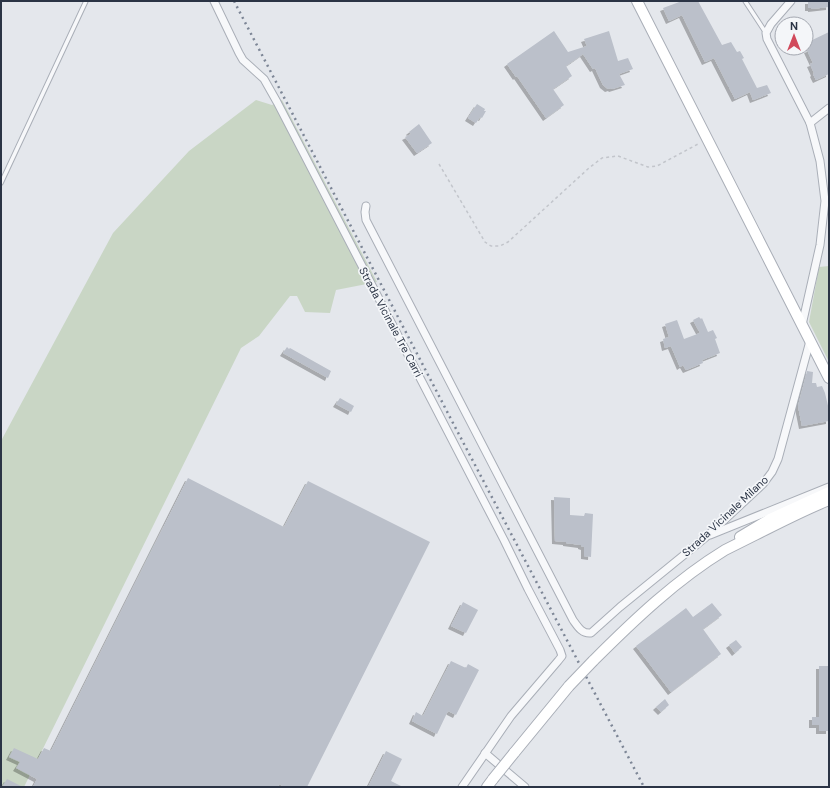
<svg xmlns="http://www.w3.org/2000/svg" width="830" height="788" font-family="'DM Sans',sans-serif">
<defs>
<filter id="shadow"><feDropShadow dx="-3" dy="3" stdDeviation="0" flood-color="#0004"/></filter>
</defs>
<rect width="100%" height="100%" fill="#e4e7ec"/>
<g fill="#c9d6c5">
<polygon points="256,100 272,105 282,100 377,282 336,290 330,313 305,312 297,296 290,296 259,336 241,348 24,787 1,787 1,441 113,233 189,151"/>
<polygon points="829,266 829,362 809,322 819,267"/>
</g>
<g fill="#bbc0ca" filter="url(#shadow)">
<polygon points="682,1 698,1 722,45 731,42 737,52 740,51 744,58 742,59 757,88 767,85 771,93 753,100 750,92 735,99 714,58 705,62 682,15 669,21 663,8"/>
<polygon points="808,1 829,1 829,7 811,9 811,8 808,8"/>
<polygon points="554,31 568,52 587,46 584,39 609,31 618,61 628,58 633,69 619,74 625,85 612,89 611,88 608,89 603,85 595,68 593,69 583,54 566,66 572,76 553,89 564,105 546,118 517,76 516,77 507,64"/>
<polygon points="829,32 829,74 816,80 813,74 814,73 810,64 813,63 807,50 810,49 806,43"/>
<polygon points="477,104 485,109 484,111 486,111 482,118 480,117 476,123 468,118"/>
<polygon points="419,124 432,143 417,153 405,137 411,134 409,132"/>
<polygon points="699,317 701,319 702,318 708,332 713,330 717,338 715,339 720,353 702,360 703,363 686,370 683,365 680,367 671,346 665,348 663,339 669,337 665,324 677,320 684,339 700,333 693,320"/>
<polygon points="287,347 289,349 290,348 331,371 328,378 283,353"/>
<polygon points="807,371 813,372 812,383 816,383 817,387 822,386 825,393 829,410 829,421 802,426 798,406"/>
<polygon points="340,398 354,406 351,412 336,404"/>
<polygon points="188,478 284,527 308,481 430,542 307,787 285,787 279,784 278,787 33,787 37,779 16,768 20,762 9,757 14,748 38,759 44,748 51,751"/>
<polygon points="554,497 570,498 570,515 584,516 585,513 593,514 591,557 584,556 584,547 581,546 581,545 566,543 566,542 555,541"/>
<polygon points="463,602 478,610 466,633 451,626"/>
<polygon points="712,603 722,615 703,629 721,654 671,692 636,646 686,608 693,617"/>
<polygon points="736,640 742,647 735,653 729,645"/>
<polygon points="451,661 466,668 468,664 479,670 456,715 448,711 437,734 412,721 416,712 423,716"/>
<polygon points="819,666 829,666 829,731 819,731 819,725 812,725 812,717 819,717"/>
<polygon points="665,699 669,705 661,712 656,707"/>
<polygon points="386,751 402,759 391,781 403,787 368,787"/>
<polygon points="7,779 23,787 2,787"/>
</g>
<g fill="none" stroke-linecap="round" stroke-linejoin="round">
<defs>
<g id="lane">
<polyline points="745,1 766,33"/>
<polyline points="1,183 86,1"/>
</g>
<g id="street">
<polyline points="214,1 239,53 243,60 264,79 277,102 504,540 528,589 560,650 562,656 558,661 511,716 462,787"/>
<polyline points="791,1 771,24 766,33 767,39 810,123 820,161 825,201 820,245 802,325"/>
<polyline points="810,123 829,108"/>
<path d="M 366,206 L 365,212 L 366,220 L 573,620 C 578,627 582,634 591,633 L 620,607 L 706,537 L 763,484 L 772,472 L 778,459 L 810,341"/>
<polyline points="710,535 829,487"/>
<polyline points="485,753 525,787"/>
</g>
<g id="secondary">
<polyline points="637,1 829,378"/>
<polyline points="740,537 770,519 829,492"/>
<path d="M 593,661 C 634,620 676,580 725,550 C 735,545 745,540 755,535 C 779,523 804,510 829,500"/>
<polyline points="514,753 569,686"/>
<polyline points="487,787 493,779"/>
</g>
</defs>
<use href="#lane" stroke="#a9aeb7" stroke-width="5.5"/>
<use href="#street" stroke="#a9aeb7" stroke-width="9"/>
<use href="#secondary" stroke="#a9aeb7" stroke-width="12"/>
<polyline stroke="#c2c5cb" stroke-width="1.5" stroke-dasharray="3 3" stroke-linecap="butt" points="439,164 485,242 491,246 500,246 508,242 589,168 602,158 618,156 648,167 657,166 700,143"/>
<use href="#lane" stroke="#f7f8fa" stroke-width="3.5"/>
<use href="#street" stroke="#f7f8fa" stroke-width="7"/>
<use href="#secondary" stroke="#fff" stroke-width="10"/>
<polyline stroke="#7d8696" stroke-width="2.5" stroke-dasharray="2 4" stroke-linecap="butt" points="234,1 453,423 644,787"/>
<defs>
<g id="secondary-bridge">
<polyline points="569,686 593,661"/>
<polyline points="493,779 514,753"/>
</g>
</defs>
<use href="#secondary-bridge" stroke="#a9aeb7" stroke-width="12" stroke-linecap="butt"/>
<use href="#secondary-bridge" stroke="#fff" stroke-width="10"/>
</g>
<g text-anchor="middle" stroke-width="3.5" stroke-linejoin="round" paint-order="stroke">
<g font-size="11" fill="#2b3445" stroke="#f4f6f9">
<text transform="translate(391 322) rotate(62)" y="4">Strada Vicinale Tre Carri</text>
<text transform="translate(725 516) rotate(-43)" y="4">Strada Vicinale Milano</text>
</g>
</g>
<rect width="830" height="788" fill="none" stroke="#2b3445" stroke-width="4"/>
<g transform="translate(794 36)"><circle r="19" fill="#f4f6f9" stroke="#a4a8b1"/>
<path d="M0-3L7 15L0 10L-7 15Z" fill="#d1495b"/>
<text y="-6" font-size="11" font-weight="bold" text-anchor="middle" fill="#2b3445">N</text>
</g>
</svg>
